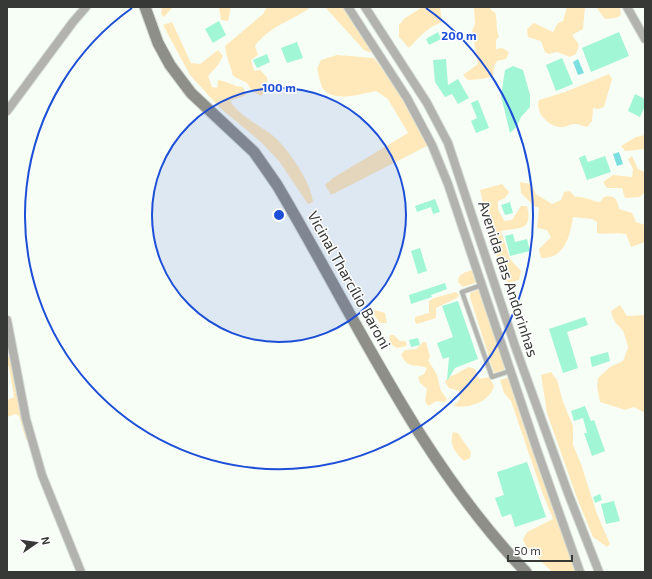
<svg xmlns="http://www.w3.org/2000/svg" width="652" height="579" font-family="'Exo 2',sans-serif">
<rect width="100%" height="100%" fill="#f7fef6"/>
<g fill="#ffe9ba">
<polygon points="162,7 173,7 164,17 161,14"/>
<polygon points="219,7 231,7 228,21 221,20"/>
<path d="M 267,7 L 311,7 C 292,21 269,26 255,46 L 258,55 L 251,60 L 254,71 L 260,70 L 267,77 L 268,88 L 261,96 L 252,91 L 247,83 L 233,76 C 231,66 226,57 225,46 L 263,14 Z"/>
<polygon points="325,7 343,7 370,48 371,53 364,50"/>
<path d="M 423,7 L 440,7 L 442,22 C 425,29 421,36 409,48 L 399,37 L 399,25 L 405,18 Z"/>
<path d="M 474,7 L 490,7 L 492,11 L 495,12 C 498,22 495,27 499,37 L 496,40 L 496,49 L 502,48 L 509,52 L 506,59 L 497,61 L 494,66 L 493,76 L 482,79 L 468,80 L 463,75 L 478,64 L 472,31 L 475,24 Z"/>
<polygon points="567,7 585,7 583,29 572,35 579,45 576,54 570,57 557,52 549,54 545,52 541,41 528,37 527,29 534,23 553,32 558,23 563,21"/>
<polygon points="596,7 620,7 621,15 616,18 605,19"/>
<path d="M 172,22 L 191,63 L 200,64 L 218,50 L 223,56 L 218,65 L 208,76 L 212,87 L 217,88 L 218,80 C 228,81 231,86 243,87 L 246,95 L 230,101 C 241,117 256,123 271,134 C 287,147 311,181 313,202 L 308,204 L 279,161 L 261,142 L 220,108 L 190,75 L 163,25 Z"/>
<path d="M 337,55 L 374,58 L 397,89 L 427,146 L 331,195 L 325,185 L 333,178 L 408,133 L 388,99 L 376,91 C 362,94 335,102 324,90 C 320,85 319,75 317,69 L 321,60 Z"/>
<path d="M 609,74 L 612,79 L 604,107 L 598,109 L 593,108 L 592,121 L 587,127 C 583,126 579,124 575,124 C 570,124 565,128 559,127 C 547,125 535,112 539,100 L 565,92 Z"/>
<polygon points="645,135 645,149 625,151 621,146 636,137"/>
<polygon points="632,156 638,169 645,172 645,192 640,197 625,198 622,188 607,188 603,182 613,175 632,177 633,169 628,159"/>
<path d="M 520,182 L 531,184 L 536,194 L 552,204 L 561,200 L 564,192 L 570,191 L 575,197 C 584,196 591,201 600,202 L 604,197 C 614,194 618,200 619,209 L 632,213 L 636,222 L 645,225 L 645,242 L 631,247 L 626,234 C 616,232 608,235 597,233 L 597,222 L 592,219 L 573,217 C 570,236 565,259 541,258 L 539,249 L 551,237 L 547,230 L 537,228 L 539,208 L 534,206 L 521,193 Z"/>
<path d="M 502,184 L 509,192 L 505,198 L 498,201 L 498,209 L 504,221 L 512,220 L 521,206 L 527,206 C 533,232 519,227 501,231 L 510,259 L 521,271 L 519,280 L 509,283 L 502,277 L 480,190 Z"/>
<path d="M 473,270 L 478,282 L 463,287 L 458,282 C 458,273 466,272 473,270 Z"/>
<polygon points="480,289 506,365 503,371 494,373 470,297 470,293"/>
<polygon points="456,292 459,295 457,298 436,308 436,318 417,324 415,322 415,317 429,313 429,301 434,298"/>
<path d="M 620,305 L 627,316 L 645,315 L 645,413 L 634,407 L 625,410 L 600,402 L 597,386 L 598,378 L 610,367 L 623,361 L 628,348 C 627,343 625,336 623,331 C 617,322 614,325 611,311 Z"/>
<polygon points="375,310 385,313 387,323 380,323 372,312"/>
<path d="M 390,335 L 394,335 L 400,341 L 405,341 L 407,344 L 406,346 L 397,348 C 391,345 388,341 390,335 Z"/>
<path d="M 423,342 L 426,342 L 430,357 L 428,360 L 437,375 L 441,391 L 447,399 L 445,402 L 437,401 L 428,406 L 425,401 L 427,389 L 420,383 L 418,377 L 424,374 L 427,368 C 414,363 409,370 401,355 L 405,350 L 416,349 Z"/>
<polygon points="10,356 29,437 26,440 19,416 16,414 7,417 7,400 14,397 9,367 7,365 7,357"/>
<path d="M 469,367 L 475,369 L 479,379 L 489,377 L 494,386 C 490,402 468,409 454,406 L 460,399 L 459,391 L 449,388 L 445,382 L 448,377 C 457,375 461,370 469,367 Z"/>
<polygon points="551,372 557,380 563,402 573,426 573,445 581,464 597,514 610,544 607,547 593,537 577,498 547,413 541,375"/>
<polygon points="509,377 574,565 575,572 552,572 525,545 523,539 527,532 553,519 542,492 511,401 504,393 500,380"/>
<path d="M 453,432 L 458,433 L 471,452 L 470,458 L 464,461 C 455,452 449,446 453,432 Z"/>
</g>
<g fill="#7ce0e0">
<polygon points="578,59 584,73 578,75 573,62"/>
<polygon points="619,152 623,164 617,166 613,154"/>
</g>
<g fill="#a1f6d6">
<polygon points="219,21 226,35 213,43 205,29"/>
<polygon points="438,32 441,39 429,45 426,39"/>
<polygon points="619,32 629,56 591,72 582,48"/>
<polygon points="297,42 303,58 287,63 281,48"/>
<polygon points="267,54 270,62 257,68 253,60"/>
<polygon points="562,58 573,84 556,91 546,65"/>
<polygon points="446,59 448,85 458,79 469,98 458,104 452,94 445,97 435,82 433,60"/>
<polygon points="513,66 523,70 530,95 530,107 521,117 517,126 510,133 501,96 505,70"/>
<polygon points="635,94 645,99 645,106 640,117 628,111"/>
<polygon points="478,100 489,128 476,133 471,121 477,118 471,103"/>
<polygon points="585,155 588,162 605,156 611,172 587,180 579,158"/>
<polygon points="435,199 440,212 433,214 431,207 417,212 415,206"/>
<polygon points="510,202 513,213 505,215 501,205"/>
<polygon points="513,234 515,242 527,239 530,251 510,256 505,236"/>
<polygon points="420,248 427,271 418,274 411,251"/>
<polygon points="445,283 447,289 431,295 432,297 411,304 409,295"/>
<polygon points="458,301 478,359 455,368 447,381 449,357 443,359 437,343 453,337 442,306"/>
<polygon points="585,317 588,325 567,332 578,368 563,373 549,329"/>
<polygon points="418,338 420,345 411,347 409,340"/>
<polygon points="608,352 610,361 592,367 590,357"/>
<polygon points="585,406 591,421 594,420 605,451 592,456 584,433 587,433 583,418 574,421 571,411"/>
<polygon points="527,462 546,517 515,527 511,514 502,517 495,498 504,495 497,472"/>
<polygon points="600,494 602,500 595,503 593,497"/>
<polygon points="614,501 620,521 606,524 601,504"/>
</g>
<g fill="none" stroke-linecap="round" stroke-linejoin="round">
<defs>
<polyline id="service" points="482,285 462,292 492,377 510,371"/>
<g id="minor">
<polyline points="348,7 407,98 432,145 448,184 537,450 580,572"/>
<polyline points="365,7 427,103 448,143 515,346 568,493 599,572"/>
<polyline points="627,7 645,39"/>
<polyline points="7,111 73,22 86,7"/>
<polyline points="7,320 26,419 42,475 81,572"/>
</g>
<path id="secondary" d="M 145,7 L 158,43 L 170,65 L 191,93 L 254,152 L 277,185 C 355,316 419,461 526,572"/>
</defs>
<use href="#service" stroke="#d4dbd3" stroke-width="6"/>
<use href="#minor" stroke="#d4dbd3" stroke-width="10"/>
<use href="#secondary" stroke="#d4dbd3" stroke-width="13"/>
<use href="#service" stroke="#b2b3af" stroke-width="4"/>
<use href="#minor" stroke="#b2b3af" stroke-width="8"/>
<use href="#secondary" stroke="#8e8f89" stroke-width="11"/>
</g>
<circle cx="279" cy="215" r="127" fill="#1d4ed8" fill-opacity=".12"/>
<g fill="none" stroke="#1d4ed8" stroke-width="2">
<circle cx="279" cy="215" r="127"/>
<path d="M426 8A254 254 0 1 1 132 8"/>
</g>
<g text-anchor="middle" stroke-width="3" stroke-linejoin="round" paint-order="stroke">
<g font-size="15" fill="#363936" stroke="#fff">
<text transform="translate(508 279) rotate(72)" y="5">Avenida das Andorinhas</text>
<text transform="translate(349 280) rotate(61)" y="5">Vicinal Tharcílio Baroni</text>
</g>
</g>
<circle cx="279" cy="215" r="6" fill="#1d4ed8" stroke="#fff" stroke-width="2"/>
<g font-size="12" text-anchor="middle" font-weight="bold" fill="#1d4ed8" stroke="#fff" stroke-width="3" stroke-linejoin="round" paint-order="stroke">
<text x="459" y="40">200 m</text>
<text x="279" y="92">100 m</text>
</g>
<rect width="652" height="579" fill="none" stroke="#363936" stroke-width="16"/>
<g transform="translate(36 543) rotate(77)" stroke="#ffffff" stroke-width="3" paint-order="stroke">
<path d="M0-3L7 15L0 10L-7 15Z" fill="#363936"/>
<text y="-6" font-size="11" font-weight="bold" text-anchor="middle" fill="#363936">N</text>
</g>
<path d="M508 555v6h64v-6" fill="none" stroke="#363936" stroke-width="2"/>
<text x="514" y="555" font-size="12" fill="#363936" stroke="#ffffff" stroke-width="3" paint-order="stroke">50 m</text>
</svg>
